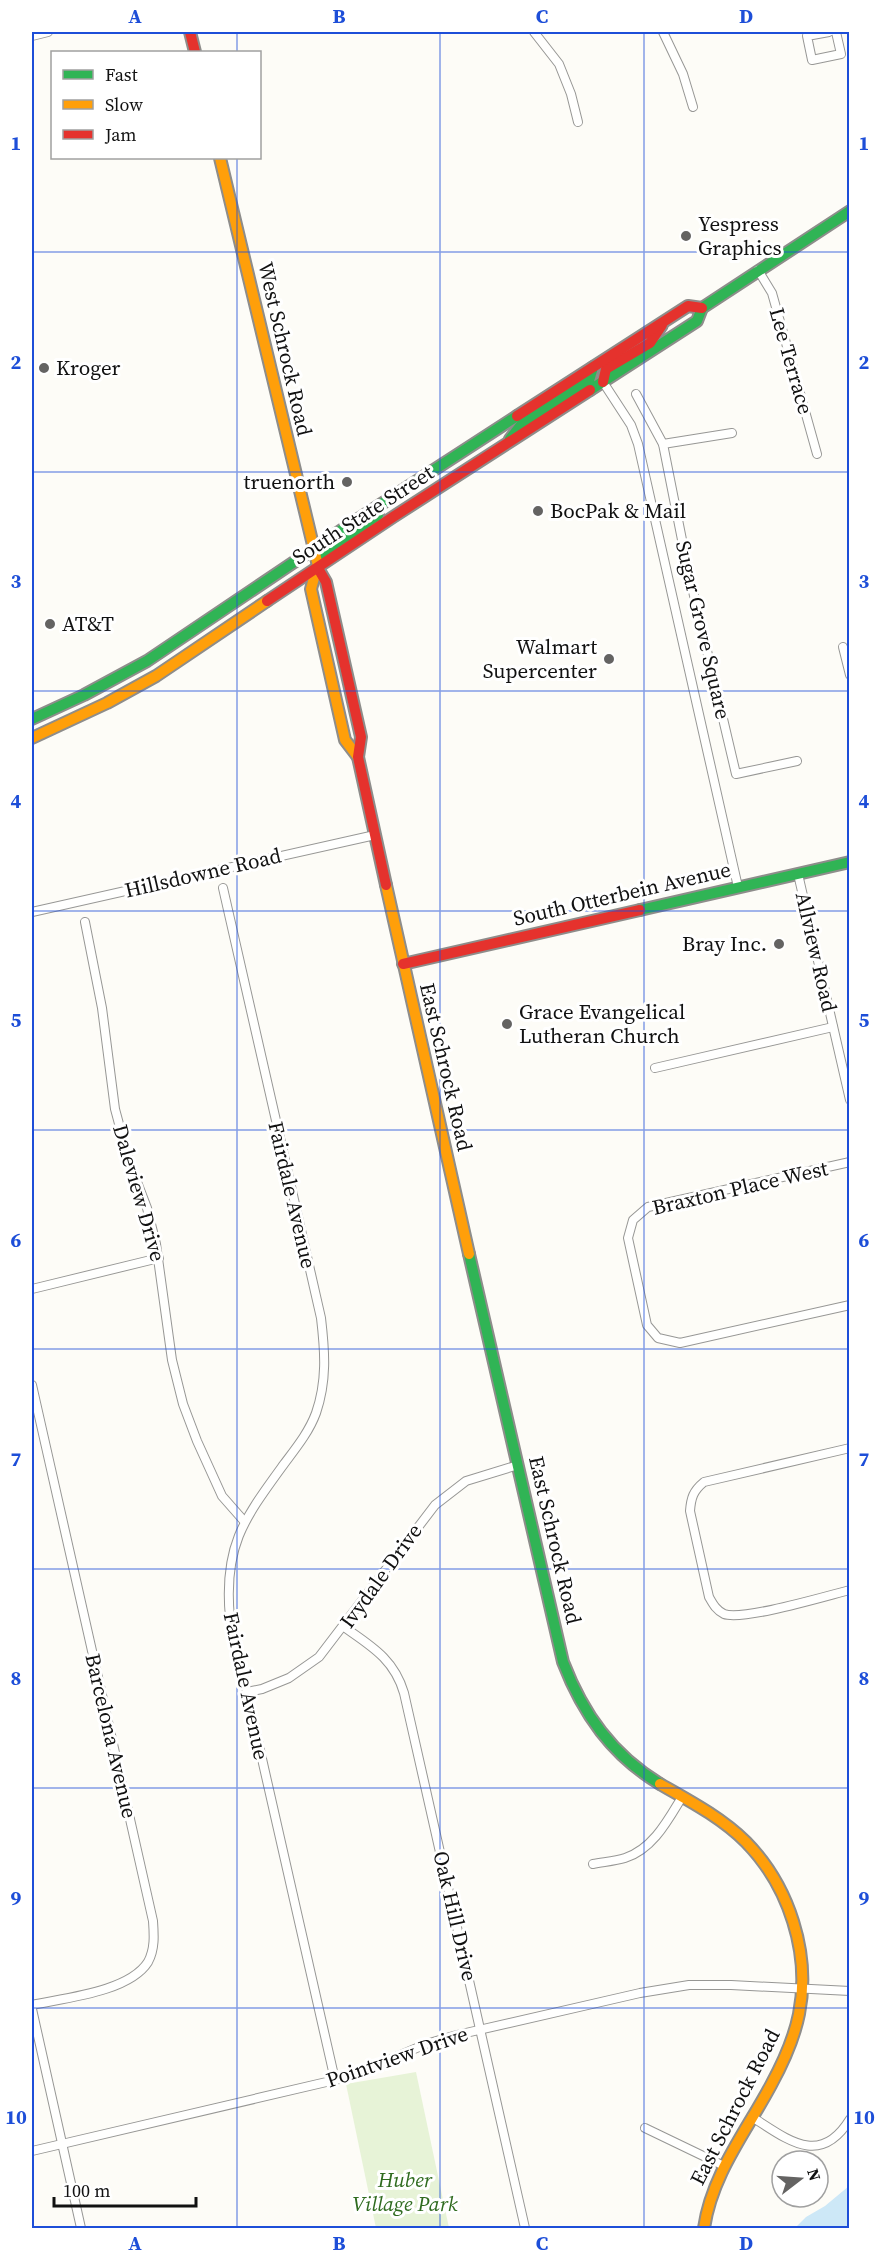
<svg xmlns="http://www.w3.org/2000/svg" width="881" height="2260" font-family="'Source Serif 4',serif">
<rect width="100%" height="100%" fill="#fdfcf7"/>
<polygon fill="#e7f3d7" points="416,2072 449,2228 376,2228 346,2084"/>
<polygon fill="#cde8f7" points="849,2186 849,2228 795,2228 806,2217 825,2206"/>
<g fill="none" stroke-linecap="round" stroke-linejoin="round">
<defs>
<g id="street">
<polyline points="534,32 559,64 571,94 578,122"/>
<polyline points="663,32 683,74 693,107"/>
<polyline points="829,32 807,36 812,60 841,54 836,32"/>
<polyline points="32,36 48,32"/>
<polyline points="758,270 772,293 817,454"/>
<polyline points="603,382 631,425 638,444 738,887"/>
<polyline points="636,394 663,444 688,570 736,774 797,761"/>
<polyline points="663,444 732,433"/>
<polyline points="843,647 850,675"/>
<polyline points="798,874 850,1100"/>
<path d="M 223,888 L 321,1318 C 325,1352 327,1381 316,1413 C 309,1432 296,1448 284,1464 C 244,1519 223,1546 230,1618 L 335,2080"/>
<polyline points="32,912 375,835"/>
<polyline points="85,922 102,1008 115,1109 129,1161 147,1208 156,1244 172,1360 183,1404 197,1441 222,1496 244,1521"/>
<polyline points="655,1068 833,1027"/>
<polyline points="850,1162 648,1207 633,1220 628,1238 647,1325 658,1338 680,1343 850,1305"/>
<polyline points="32,1289 159,1258"/>
<path d="M 32,1385 L 153,1921 C 154,1935 155,1949 148,1962 C 129,1992 64,1998 32,2005"/>
<path d="M 850,1448 L 704,1482 C 693,1491 691,1498 690,1511 L 709,1597 C 713,1604 716,1610 724,1614 C 743,1621 826,1596 850,1590"/>
<path d="M 344,1627 C 371,1646 394,1659 404,1693 L 525,2228"/>
<polyline points="247,1692 262,1689 289,1678 319,1657 435,1505 466,1481 518,1465"/>
<path d="M 593,1864 C 603,1862 615,1861 625,1858 C 653,1849 668,1820 682,1797"/>
<polyline points="32,2009 81,2228"/>
<path d="M 752,2117 C 787,2139 820,2168 850,2119"/>
<polyline points="645,2128 724,2166"/>
<polyline points="32,2151 335,2080 349,2077 426,2044 457,2035 640,1993 689,1985 731,1985 850,1991"/>
</g>
<g id="fast">
<polyline points="590,390 697,321 702,308 850,211"/>
<polyline points="510,439 521,425 589,381 593,367"/>
<polyline points="317,567 322,553 378,515"/>
<polyline points="32,719 84,695 147,661 352,523 517,416"/>
<polyline points="640,910 850,862"/>
<path d="M 469,1254 L 563,1662 C 583,1714 612,1755 660,1784"/>
</g>
<g id="slow">
<polyline points="220,158 319,570"/>
<polyline points="317,567 311,589 345,740 358,757"/>
<polyline points="32,738 107,703 156,676 267,601"/>
<polyline points="386,885 469,1254"/>
<path d="M 660,1784 C 690,1801 722,1818 746,1842 C 789,1886 811,1953 799,2014 C 794,2039 783,2063 771,2085 C 746,2132 712,2174 704,2228"/>
</g>
<g id="jam">
<polyline points="190,32 195,52"/>
<polyline points="603,382 606,369 650,343 662,325"/>
<polyline points="517,416 688,306 702,308"/>
<polyline points="319,570 326,582 361,737 358,757 386,885"/>
<polyline points="267,601 393,517 590,390"/>
<polyline points="403,964 640,910"/>
</g>
</defs>
<use href="#street" stroke="#979795" stroke-width="10"/>
<use href="#fast" stroke="#8e8d8b" stroke-width="14"/>
<use href="#slow" stroke="#8e8d8b" stroke-width="14"/>
<use href="#jam" stroke="#8e8d8b" stroke-width="14"/>
<use href="#street" stroke="#fffffe" stroke-width="8"/>
<use href="#fast" stroke="#30b455" stroke-width="10"/>
<use href="#slow" stroke="#ff9f0a" stroke-width="10"/>
<use href="#jam" stroke="#e5322d" stroke-width="10"/>
</g>
<path fill="none" stroke="#1d4ed8" stroke-width="1.5" stroke-opacity="0.55" d="M 237,32 L 237,52M 440,32 L 440,2228M 644,32 L 644,2228M 237,158 L 237,2228M 32,252 L 850,252M 32,472 L 850,472M 32,691 L 850,691M 32,911 L 850,911M 32,1130 L 850,1130M 32,1349 L 850,1349M 32,1569 L 850,1569M 32,1788 L 850,1788M 32,2008 L 850,2008"/>
<g fill="#646362" stroke="#fff" stroke-width="2">
<circle cx="686" cy="236" r="6"/>
<circle cx="44" cy="368" r="6"/>
<circle cx="347" cy="482" r="6"/>
<circle cx="538" cy="511" r="6"/>
<circle cx="50" cy="624" r="6"/>
<circle cx="609" cy="659" r="6"/>
<circle cx="779" cy="944" r="6"/>
<circle cx="507" cy="1024" r="6"/>
</g>
<g text-anchor="middle" stroke-width="6" stroke-linejoin="round" paint-order="stroke">
<g font-size="21" fill="#111" stroke="#fff" text-anchor="start">
<text x="698" y="231">Yespress<tspan x="698" dy="24">Graphics</tspan></text>
<text x="56" y="375">Kroger</text>
<text x="335" y="489" text-anchor="end">truenorth</text>
<text x="550" y="518">BocPak &amp; Mail</text>
<text x="62" y="631">AT&amp;T</text>
<text x="597" y="654" text-anchor="end">Walmart<tspan x="597" dy="24">Supercenter</tspan></text>
<text x="767" y="951" text-anchor="end">Bray Inc.</text>
<text x="519" y="1019">Grace Evangelical<tspan x="519" dy="24">Lutheran Church</tspan></text>
</g>
<g font-size="21" fill="#111" stroke="#fff">
<text transform="translate(285 349) rotate(77)" y="7">West Schrock Road</text>
<text transform="translate(791 361) rotate(74)" y="7">Lee Terrace</text>
<text transform="translate(363 515) rotate(-33)" y="7">South State Street</text>
<text transform="translate(703 630) rotate(77)" y="7">Sugar Grove Square</text>
<text transform="translate(203 873) rotate(-13)" y="7">Hillsdowne Road</text>
<text transform="translate(622 894) rotate(-13)" y="7">South Otterbein Avenue</text>
<text transform="translate(816 952) rotate(77)" y="7">Allview Road</text>
<text transform="translate(446 1067) rotate(77)" y="7">East Schrock Road</text>
<text transform="translate(740 1188) rotate(-13)" y="7">Braxton Place West</text>
<text transform="translate(139 1193) rotate(74)" y="7">Daleview Drive</text>
<text transform="translate(292 1195) rotate(77)" y="7">Fairdale Avenue</text>
<text transform="translate(555 1540) rotate(77)" y="7">East Schrock Road</text>
<text transform="translate(381 1576) rotate(-54)" y="7">Ivydale Drive</text>
<text transform="translate(246 1686) rotate(78)" y="7">Fairdale Avenue</text>
<text transform="translate(111 1736) rotate(77)" y="7">Barcelona Avenue</text>
<text transform="translate(455 1916) rotate(77)" y="7">Oak Hill Drive</text>
<text transform="translate(397 2057) rotate(-19)" y="7">Pointview Drive</text>
<text transform="translate(735 2107) rotate(-63)" y="7">East Schrock Road</text>
</g>
<g font-size="21" font-style="italic" fill="#2f6b1f" stroke="#fff">
<text x="405" y="2187">Huber<tspan x="405" dy="24">Village Park</tspan></text>
</g>
</g>
<rect width="881" height="2260" fill="none" stroke="#ffffff" stroke-width="66"/>
<rect x="51" y="51" width="210" height="108" fill="#ffffff" stroke="#a0a0a0" stroke-width="1.5"/>
<rect x="63" y="70" width="30" height="9" fill="#30b455" stroke="#a0a0a0" stroke-width="1.5"/>
<text x="105" y="81" font-size="18" fill="#111111">Fast</text>
<rect x="63" y="100" width="30" height="9" fill="#ff9f0a" stroke="#a0a0a0" stroke-width="1.5"/>
<text x="105" y="111" font-size="18" fill="#111111">Slow</text>
<rect x="63" y="130" width="30" height="9" fill="#e5322d" stroke="#a0a0a0" stroke-width="1.5"/>
<text x="105" y="141" font-size="18" fill="#111111">Jam</text>
<g transform="translate(800 2179) rotate(73)"><circle r="28" fill="#ffffff" stroke="#a0a0a0" stroke-width="1.5"/>
<path d="M0-4.5L10 22L0 15L-10 22Z" fill="#646362"/>
<text y="-9" font-size="16" font-weight="bold" text-anchor="middle" fill="#111111">N</text>
</g>
<path d="M54 2197v9h142v-9" fill="none" stroke="#111111" stroke-width="3"/>
<text x="63" y="2197" font-size="18" fill="#111111" stroke="#ffffff" stroke-width="4.5" paint-order="stroke">100 m</text>
<rect x="33" y="33" width="815" height="2194" fill="none" stroke="#1d4ed8" stroke-width="2"/>
<g font-size="20" text-anchor="middle" font-weight="bold" fill="#1d4ed8">
<text x="135" y="23">A</text>
<text x="339" y="23">B</text>
<text x="542" y="23">C</text>
<text x="746" y="23">D</text>
<text x="16" y="150">1</text>
<text x="864" y="150">1</text>
<text x="16" y="369">2</text>
<text x="864" y="369">2</text>
<text x="16" y="588">3</text>
<text x="864" y="588">3</text>
<text x="16" y="808">4</text>
<text x="864" y="808">4</text>
<text x="16" y="1027">5</text>
<text x="864" y="1027">5</text>
<text x="16" y="1247">6</text>
<text x="864" y="1247">6</text>
<text x="16" y="1466">7</text>
<text x="864" y="1466">7</text>
<text x="16" y="1685">8</text>
<text x="864" y="1685">8</text>
<text x="16" y="1905">9</text>
<text x="864" y="1905">9</text>
<text x="16" y="2124">10</text>
<text x="864" y="2124">10</text>
<text x="135" y="2250">A</text>
<text x="339" y="2250">B</text>
<text x="542" y="2250">C</text>
<text x="746" y="2250">D</text>
</g>
</svg>
